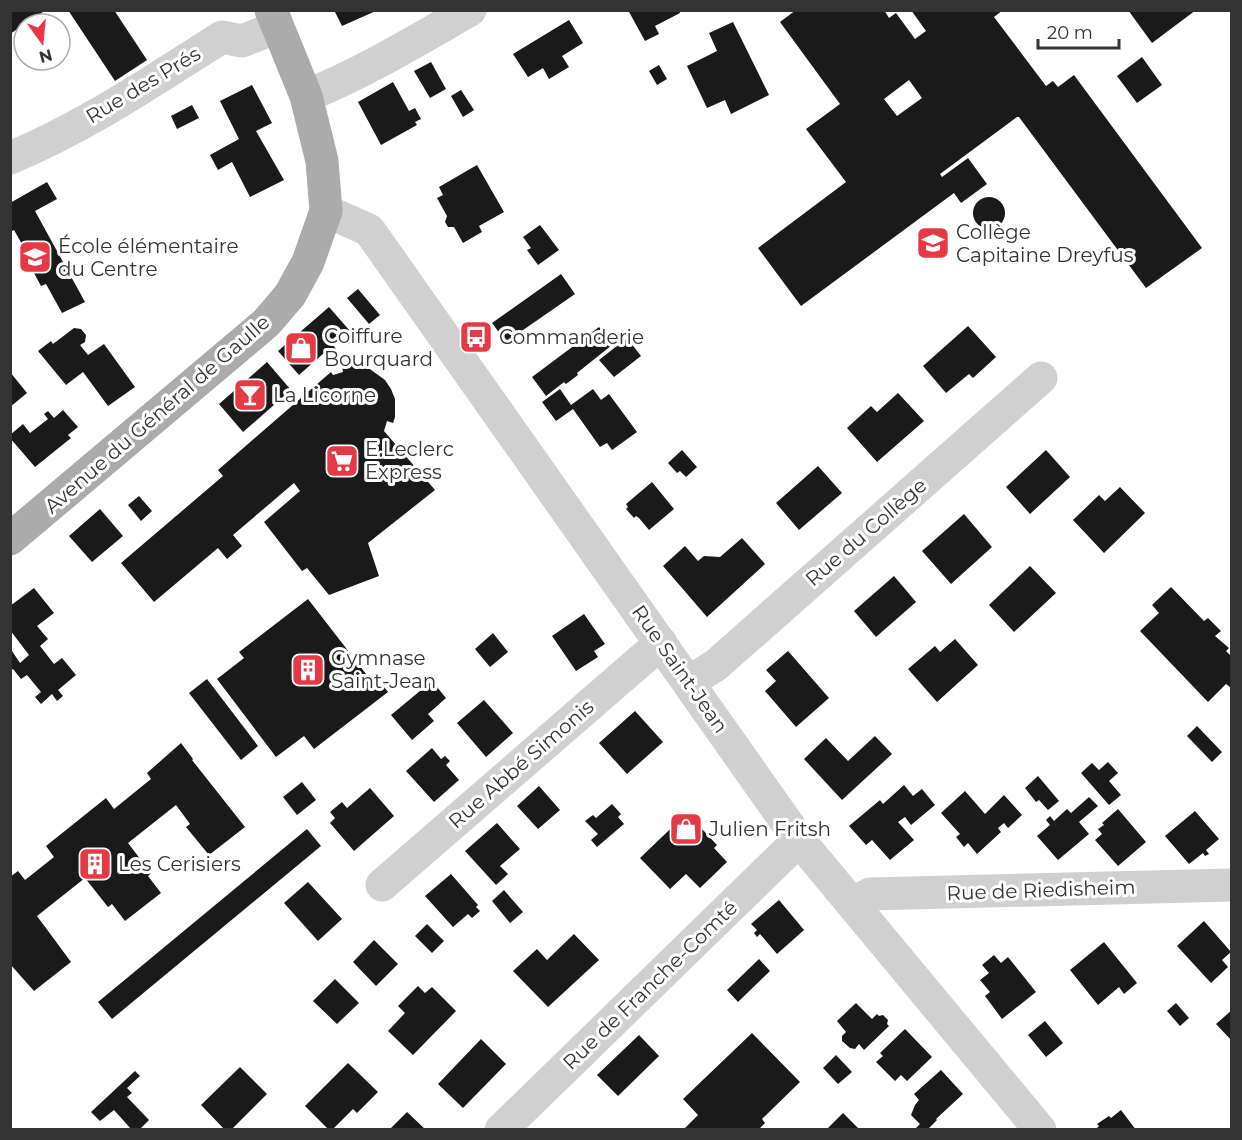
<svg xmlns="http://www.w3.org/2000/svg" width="1242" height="1140" font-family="Montserrat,sans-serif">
<rect width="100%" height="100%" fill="#fff"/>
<g fill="#1a1a1a" fill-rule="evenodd">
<polygon points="10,10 46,10 10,34"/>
<polygon points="68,10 114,10 147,60 115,81"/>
<polygon points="334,10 378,10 342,26"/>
<polygon points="628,10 679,10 680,13 655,26 659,34 645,41"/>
<path d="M 796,10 L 884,10 L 889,18 L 896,13 L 915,39 L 926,31 L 911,10 L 1003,10 L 994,17 L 1046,86 L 1053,81 L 1058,87 L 1074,75 L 1202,248 L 1146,288 L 1019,117 L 1017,117 L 940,174 L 942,177 L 968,158 L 987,184 L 961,203 L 954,193 L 801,306 L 758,248 L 846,182 L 806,129 L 840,104 L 780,22 ZM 909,80 L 922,98 L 897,116 L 884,99 Z"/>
<polygon points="1128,10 1196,10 1152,43"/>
<polygon points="569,20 583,43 562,56 569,67 549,79 543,68 528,77 513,54"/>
<polygon points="733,22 769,95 731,114 725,100 707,108 687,66 717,51 709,33"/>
<polygon points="1142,57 1162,85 1137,103 1117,76"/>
<polygon points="431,62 446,89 430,98 414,71"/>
<polygon points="659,65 667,79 657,85 649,71"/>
<polygon points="393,82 409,111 415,108 421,119 415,122 417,125 381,145 358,102"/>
<polygon points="252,85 272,123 256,131 284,180 250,197 232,162 218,170 210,155 239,139 220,101"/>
<polygon points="461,90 474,110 463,117 451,96"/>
<polygon points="192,105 199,118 177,129 171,116"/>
<polygon points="477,165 504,212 479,226 482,232 463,243 454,227 448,227 445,222 447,216 437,198 443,195 439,187"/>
<polygon points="47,182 57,199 35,211 85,302 62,313 46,284 41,286 28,262 31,260 14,230 10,232 10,203"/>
<circle cx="989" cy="213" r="16"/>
<polygon points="540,225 559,250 538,265 527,250 531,248 523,237"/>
<polygon points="561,274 575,294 506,342 492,323"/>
<polygon points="358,289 380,315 369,324 347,298"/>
<polygon points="329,307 350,331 333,345 336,349 331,353 327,357 324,353 299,375 278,351"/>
<polygon points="968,326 996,357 973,378 969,374 946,393 923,366"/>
<polygon points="599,327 612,345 577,373 578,375 566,384 564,382 546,396 532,377"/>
<polygon points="74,328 81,329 86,335 85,342 80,345 88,355 104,344 135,387 108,406 83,372 66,385 38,351 51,341 53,344"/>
<polygon points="627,338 641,356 614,377 599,360"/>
<polygon points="267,362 291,390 243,432 219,404"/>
<polygon points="350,363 367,367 385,380 391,389 395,399 395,417 393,423 387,421 384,431 435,490 368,543 379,576 329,595 307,568 302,571 264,522 300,491 294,483 233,535 242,546 227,559 218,548 154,602 121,563 223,476 218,470 331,372 333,375 343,372 342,365"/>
<polygon points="10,372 27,393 10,407"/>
<polygon points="560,389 571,405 593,389 601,400 609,394 637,432 612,450 607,443 600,447 573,409 556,421 542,402"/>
<polygon points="898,393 924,421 877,462 847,428 871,406 877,412"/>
<polygon points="63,410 78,427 68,435 71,438 35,467 10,438 10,435 23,424 30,433 48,419 44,414 48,411 54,418"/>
<polygon points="682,450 697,467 686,477 680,471 677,473 668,463"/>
<polygon points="1046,450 1070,477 1030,514 1006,487"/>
<polygon points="818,466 842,493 799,530 776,503"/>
<polygon points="652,482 674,509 649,530 639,518 636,516 634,518 626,509 628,507 626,504"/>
<polygon points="1120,487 1145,513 1104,553 1073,520 1099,495 1105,501"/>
<polygon points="139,496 152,511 141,521 128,505"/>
<polygon points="100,509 123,536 92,562 69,536"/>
<polygon points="964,514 992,547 951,584 922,551"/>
<polygon points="742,538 765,564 707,617 663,566 685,546 698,561 704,556 720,557"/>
<polygon points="1030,566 1056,593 1014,632 989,605"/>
<polygon points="894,576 916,602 876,637 854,611"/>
<polygon points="1171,587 1204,621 1208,618 1221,631 1215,636 1229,648 1226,651 1232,657 1232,685 1230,687 1226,684 1208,702 1140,631 1159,613 1152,605"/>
<polygon points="34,588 54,613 37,626 48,639 40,646 54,664 62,658 76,675 58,690 63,696 57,701 52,694 41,704 35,697 41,692 27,675 21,679 13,669 10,671 10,648 20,663 29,655 10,630 10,606"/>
<polygon points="308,599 373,683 378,679 388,692 314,749 304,736 276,757 217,679 244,658 239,652"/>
<polygon points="584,614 605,644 594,651 598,657 576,671 552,636"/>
<polygon points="493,633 508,652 490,667 475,649"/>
<polygon points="955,639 978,665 937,702 908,669 935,646 940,652"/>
<polygon points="788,651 829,698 796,727 765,691 776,681 766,670"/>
<polygon points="207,679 258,746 241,760 189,693"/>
<polygon points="432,681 446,698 428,714 434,721 412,740 391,715"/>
<polygon points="484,700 513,733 486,757 457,723"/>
<polygon points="635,711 663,742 627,774 599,743"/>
<polygon points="1197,726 1222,752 1212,762 1187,736"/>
<polygon points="875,736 892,754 842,800 804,759 826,738 848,761"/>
<polygon points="181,743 193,759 192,760 245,827 209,855 186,827 190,824 176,805 128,843 151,873 148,876 161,893 125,921 112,904 108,907 85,878 37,916 71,962 34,991 10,964 10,877 18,871 25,880 54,857 46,846 106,798 114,809 151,779 147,773"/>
<polygon points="432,748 441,759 445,756 450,761 446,765 459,780 434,802 406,771"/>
<polygon points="1108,762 1118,773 1109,781 1121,795 1109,805 1081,773 1092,763 1099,770"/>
<polygon points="1038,776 1059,801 1048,810 1039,800 1036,802 1025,788"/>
<polygon points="302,782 316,800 297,815 283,797"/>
<polygon points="904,785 913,796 922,789 935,805 911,825 905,817 898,822 914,840 890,860 872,840 866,845 849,826 880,800 883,804"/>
<polygon points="539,786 560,810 538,829 517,806"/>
<polygon points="370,788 394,816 354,851 330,823 335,818 330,812 342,802 347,808"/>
<polygon points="965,791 985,814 1004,795 1022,815 1008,828 1004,823 998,828 1001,832 977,854 968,843 964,847 956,837 960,834 941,813"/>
<polygon points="1089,797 1098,806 1079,822 1089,834 1058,860 1037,836 1050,825 1046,820 1050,816 1054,821 1067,809 1071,813"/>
<polygon points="612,804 621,814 618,817 624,824 597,847 591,840 598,834 585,821 593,815 596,818"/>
<polygon points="1118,809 1146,842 1118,866 1095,840 1102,834 1098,829 1104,825 1102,823"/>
<polygon points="1195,811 1219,839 1206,850 1209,854 1205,856 1203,853 1189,864 1165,836"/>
<polygon points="687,813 717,845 714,848 727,862 700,888 686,874 670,889 640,858"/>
<polygon points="497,823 520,849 500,866 508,874 496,885 465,851"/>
<polygon points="307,829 321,846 112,1019 98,1002"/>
<polygon points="451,874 478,905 476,907 480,911 472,918 468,914 453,927 425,896"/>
<polygon points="308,882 342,919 318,941 284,903"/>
<polygon points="504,890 523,912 510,923 492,901"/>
<polygon points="779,900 804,930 777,954 760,934 757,937 754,933 757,930 751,924"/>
<polygon points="1204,921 1231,952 1222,960 1228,967 1211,983 1177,946"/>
<polygon points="427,924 444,941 432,953 415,936"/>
<polygon points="574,934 599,960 548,1007 513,971 537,949 547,960"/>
<polygon points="374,940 398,964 376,986 353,962"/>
<polygon points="1104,942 1137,983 1124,994 1119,987 1098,1005 1070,970"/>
<polygon points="994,955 1001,963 1008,957 1036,992 1002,1019 985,996 990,992 980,980 989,973 982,965"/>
<polygon points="759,959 770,971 738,1002 727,990"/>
<polygon points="335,979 359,1003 337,1024 313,1001"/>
<polygon points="418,986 425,993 432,987 456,1011 413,1055 388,1031 405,1013 398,1006"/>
<polygon points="856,1003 872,1019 877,1014 879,1016 883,1015 888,1020 887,1024 889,1026 864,1050 859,1044 855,1049 850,1048 842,1041 842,1036 846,1032 837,1021"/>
<polygon points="1176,1003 1189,1018 1180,1026 1167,1011"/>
<polygon points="1232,1010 1232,1041 1216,1024"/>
<polygon points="1045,1021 1063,1043 1046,1057 1028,1035"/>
<polygon points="905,1029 932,1057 907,1081 901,1075 895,1081 876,1062 883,1056 880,1053"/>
<polygon points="752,1033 800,1082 762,1119 765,1123 758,1130 683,1130 698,1115 683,1099"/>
<polygon points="639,1035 659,1056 618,1096 597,1075"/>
<polygon points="481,1039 506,1064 463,1108 438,1084"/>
<polygon points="836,1055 852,1072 838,1084 823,1068"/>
<polygon points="348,1063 378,1092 357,1113 353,1109 332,1130 329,1130 305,1106"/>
<polygon points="240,1067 267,1094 231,1130 225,1130 201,1105"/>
<polygon points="941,1070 963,1094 936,1119 937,1120 927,1130 914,1130 920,1124 911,1115 915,1105 919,1100 914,1094"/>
<polygon points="135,1071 140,1076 127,1088 132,1093 127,1097 149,1120 139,1130 132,1130 114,1110 100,1121 91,1112"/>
<polygon points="1121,1110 1136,1130 1095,1130 1099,1126 1097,1124 1109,1116 1111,1118"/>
<polygon points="407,1112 426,1130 389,1130"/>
<polygon points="843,1113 858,1128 826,1130"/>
</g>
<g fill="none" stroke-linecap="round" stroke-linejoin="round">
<g stroke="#d0d0d0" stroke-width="33">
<path d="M 306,96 C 363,73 416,41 470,10"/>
<path d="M 10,158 C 85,127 154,80 222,37 L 242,41 L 277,27"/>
<polyline points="326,211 369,230 799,840 1040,1130"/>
<polyline points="689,682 716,665 1041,378"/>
<polyline points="382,885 661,643"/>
<polyline points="853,903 870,894 1232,885"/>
<polyline points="501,1130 799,840"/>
</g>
<polyline stroke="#ababab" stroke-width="33" points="10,539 266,323 290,295 308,262 326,211 322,161 306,96 271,10"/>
</g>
<defs>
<symbol id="school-square" viewBox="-11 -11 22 22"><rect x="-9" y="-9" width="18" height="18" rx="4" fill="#e63946" stroke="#fff"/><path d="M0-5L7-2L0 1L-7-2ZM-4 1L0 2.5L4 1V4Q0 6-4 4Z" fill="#fff"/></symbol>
<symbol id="bus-square" viewBox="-11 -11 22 22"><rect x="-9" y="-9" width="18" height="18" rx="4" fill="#e63946" stroke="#fff"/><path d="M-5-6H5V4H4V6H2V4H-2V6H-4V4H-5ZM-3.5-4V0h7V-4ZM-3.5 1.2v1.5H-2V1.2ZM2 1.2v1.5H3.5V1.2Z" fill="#fff"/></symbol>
<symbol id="shop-square" viewBox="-11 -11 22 22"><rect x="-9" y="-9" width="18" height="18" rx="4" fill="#e63946" stroke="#fff"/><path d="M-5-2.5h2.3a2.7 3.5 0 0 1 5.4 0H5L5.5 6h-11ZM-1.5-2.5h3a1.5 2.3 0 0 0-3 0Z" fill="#fff"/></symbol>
<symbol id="bar-square" viewBox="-11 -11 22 22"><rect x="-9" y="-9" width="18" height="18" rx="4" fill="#e63946" stroke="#fff"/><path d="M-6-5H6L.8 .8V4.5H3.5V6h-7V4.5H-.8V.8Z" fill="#fff"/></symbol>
<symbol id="supermarket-square" viewBox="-11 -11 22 22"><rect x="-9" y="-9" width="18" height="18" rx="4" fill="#e63946" stroke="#fff"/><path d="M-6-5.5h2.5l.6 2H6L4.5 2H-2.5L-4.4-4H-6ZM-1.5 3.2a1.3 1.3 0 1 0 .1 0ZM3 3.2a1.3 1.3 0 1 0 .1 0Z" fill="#fff"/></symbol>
<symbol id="building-square" viewBox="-11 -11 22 22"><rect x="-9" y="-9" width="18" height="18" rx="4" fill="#e63946" stroke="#fff"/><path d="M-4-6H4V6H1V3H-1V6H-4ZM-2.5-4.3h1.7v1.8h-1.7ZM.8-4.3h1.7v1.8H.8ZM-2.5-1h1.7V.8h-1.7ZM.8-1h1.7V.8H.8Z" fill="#fff"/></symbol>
</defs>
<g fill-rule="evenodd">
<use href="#school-square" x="914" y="224" width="38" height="38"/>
<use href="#school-square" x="16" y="238" width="38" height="38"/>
<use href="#bus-square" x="457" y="318" width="38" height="38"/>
<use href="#shop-square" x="282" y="329" width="38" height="38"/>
<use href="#bar-square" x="231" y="376" width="38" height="38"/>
<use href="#supermarket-square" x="323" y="442" width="38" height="38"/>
<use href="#building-square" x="289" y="651" width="38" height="38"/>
<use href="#shop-square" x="667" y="810" width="38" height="38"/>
<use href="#building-square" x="76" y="845" width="38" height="38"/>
</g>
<g text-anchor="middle" stroke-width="6" stroke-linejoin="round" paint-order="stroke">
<g font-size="20" fill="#333" stroke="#fff">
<text transform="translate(143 85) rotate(-31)" y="7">Rue des Prés</text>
<text transform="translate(157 414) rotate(-41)" y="7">Avenue du Général de Gaulle</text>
<text transform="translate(866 532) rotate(-41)" y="7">Rue du Collège</text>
<text transform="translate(680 669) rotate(55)" y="7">Rue Saint-Jean</text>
<text transform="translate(521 764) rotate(-41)" y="7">Rue Abbé Simonis</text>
<text transform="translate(1041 890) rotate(-2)" y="7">Rue de Riedisheim</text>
<text transform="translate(650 985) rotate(-44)" y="7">Rue de Franche-Comté</text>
</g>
<g font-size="20" fill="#333" stroke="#fff" text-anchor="start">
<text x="956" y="239">Collège<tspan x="956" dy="23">Capitaine Dreyfus</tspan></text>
<text x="58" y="253">École élémentaire<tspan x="58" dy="23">du Centre</tspan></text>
<text x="324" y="343">Coiffure<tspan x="324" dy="23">Bourquard</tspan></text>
<text x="499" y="344">Commanderie</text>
<text x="273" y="402">La Licorne</text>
<text x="365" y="456">E.Leclerc<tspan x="365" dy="23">Express</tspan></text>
<text x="331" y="665">Gymnase<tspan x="331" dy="23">Saint-Jean</tspan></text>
<text x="709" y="836">Julien Fritsh</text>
<text x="118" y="871">Les Cerisiers</text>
</g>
</g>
<rect width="1242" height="1140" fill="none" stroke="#333333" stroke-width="24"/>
<g transform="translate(42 42) rotate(165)"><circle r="28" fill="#ffffff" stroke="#adadad" stroke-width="1.5"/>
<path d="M0-4.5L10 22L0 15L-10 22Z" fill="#e63946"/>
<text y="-9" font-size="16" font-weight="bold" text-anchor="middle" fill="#333333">N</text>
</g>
<path d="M1038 39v9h81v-9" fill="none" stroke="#333333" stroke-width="3"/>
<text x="1047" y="39" font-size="18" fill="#333333" stroke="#ffffff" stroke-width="4.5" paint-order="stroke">20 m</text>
</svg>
